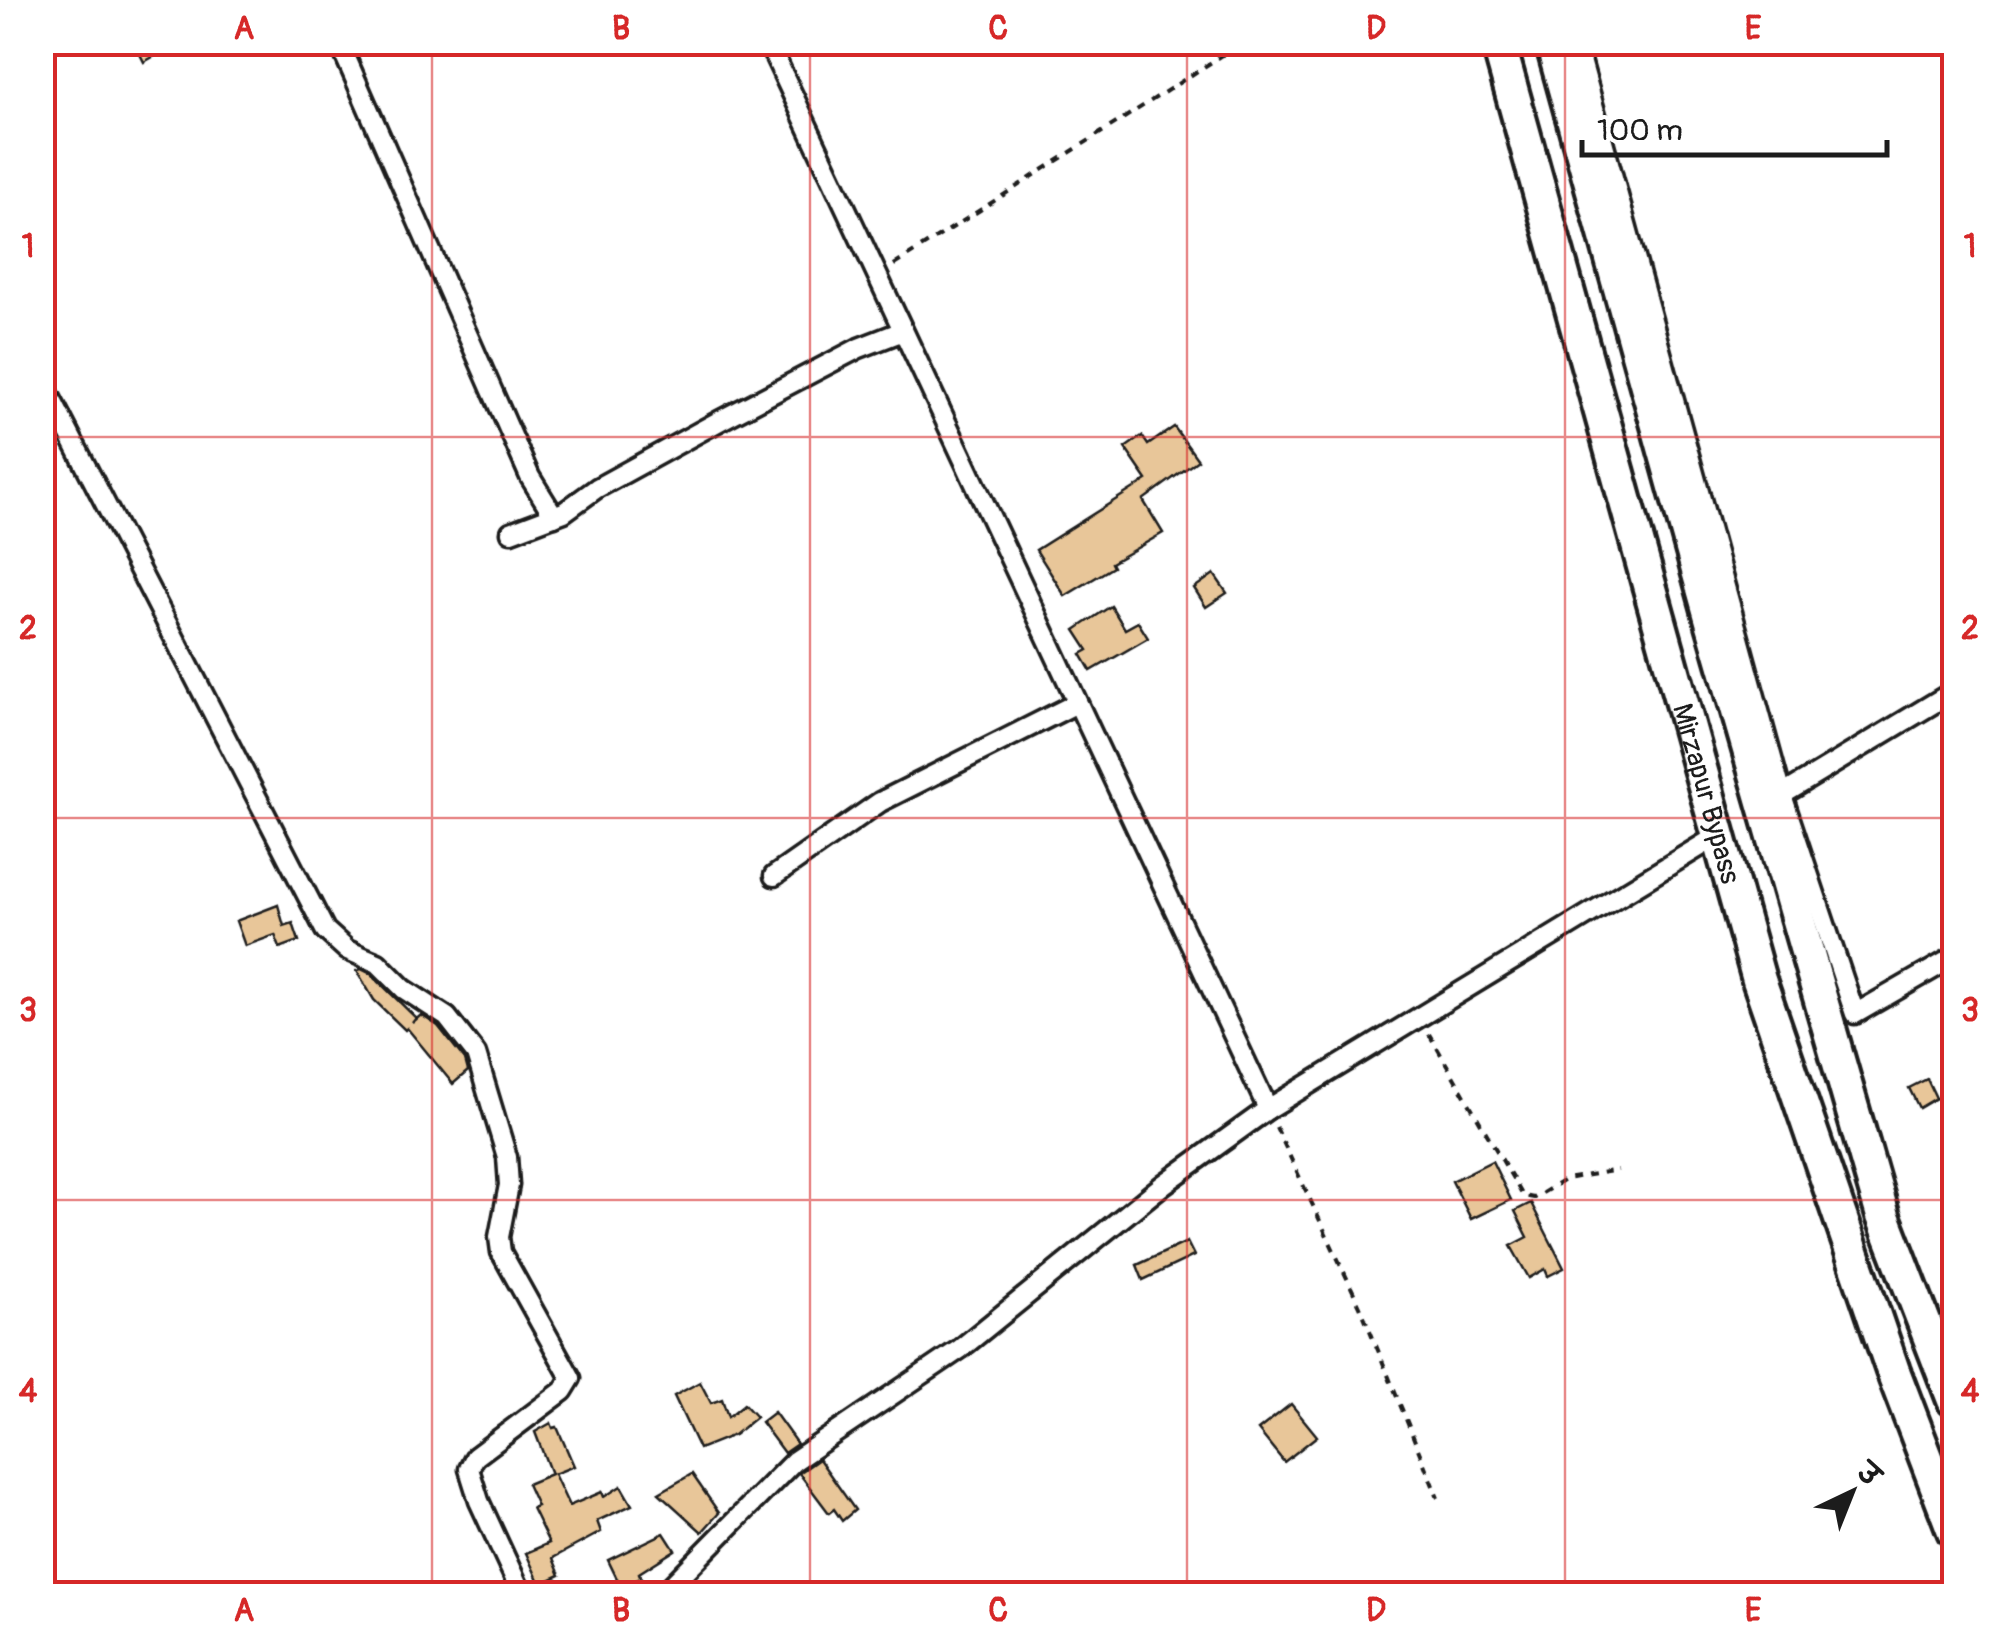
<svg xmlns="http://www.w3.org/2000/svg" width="1997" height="1637" font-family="Pangolin,'Playpen Sans Deva',sans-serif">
<rect width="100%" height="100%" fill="#fff"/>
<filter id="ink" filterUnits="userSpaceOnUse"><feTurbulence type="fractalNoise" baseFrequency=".01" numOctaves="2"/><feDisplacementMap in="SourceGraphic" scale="20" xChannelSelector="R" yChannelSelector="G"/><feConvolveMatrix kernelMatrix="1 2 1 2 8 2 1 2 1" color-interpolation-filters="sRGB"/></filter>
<g filter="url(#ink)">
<g fill="#e8c699" stroke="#1c1c1c" stroke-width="2.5">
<polygon points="134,42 179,42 144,62"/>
<polygon points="1174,427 1198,460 1143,500 1163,533 1111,563 1113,567 1065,596 1036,550 1147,480 1125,448 1142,436 1148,445"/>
<polygon points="1214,574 1227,593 1206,607 1194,588"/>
<polygon points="1111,606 1125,629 1138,622 1148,638 1091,671 1081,654 1088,650 1075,630"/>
<polygon points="278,905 284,926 293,923 299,941 280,948 275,935 245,946 236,921"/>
<polygon points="361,969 371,974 416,1018 412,1023 421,1015 438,1026 465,1060 468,1071 453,1084 407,1028 405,1030 374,1000 357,971"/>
<polygon points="1927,1079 1936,1098 1919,1108 1909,1088"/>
<polygon points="1492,1161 1511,1200 1471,1219 1452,1181"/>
<polygon points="1531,1203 1564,1268 1548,1276 1545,1269 1529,1278 1511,1246 1528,1237 1515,1211"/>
<polygon points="1187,1242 1194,1256 1143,1280 1137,1265"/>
<polygon points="700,1382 711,1403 722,1399 728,1417 744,1404 756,1417 734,1435 699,1449 674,1396"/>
<polygon points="1291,1404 1317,1436 1284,1462 1258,1430"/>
<polygon points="774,1412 797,1444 784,1453 761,1422"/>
<polygon points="551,1423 553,1428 557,1427 574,1466 554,1474 569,1506 602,1492 604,1497 621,1486 632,1505 597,1521 601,1532 553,1558 560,1575 540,1584 526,1553 549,1543 532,1508 537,1506 527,1484 551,1474 535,1432"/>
<polygon points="819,1459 855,1510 842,1521 834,1509 829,1513 799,1473"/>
<polygon points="692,1474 719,1513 702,1532 659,1493"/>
<polygon points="664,1533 675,1550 639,1573 641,1578 621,1587 608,1560"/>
</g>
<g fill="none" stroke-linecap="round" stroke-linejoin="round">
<defs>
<g id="street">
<polyline points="339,42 530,477 554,516"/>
<polyline points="768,42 1268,1109"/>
<polyline points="1576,42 1782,795 1855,1014 1954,957"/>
<polyline points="42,381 325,930 347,950 378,963 404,989 447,1017 476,1054 507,1157 509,1185 499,1237 501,1252 571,1378 563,1391 475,1457 469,1469 479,1501 522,1594"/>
<polyline points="511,532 564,512 597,488 721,420 859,348 903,331"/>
<polyline points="1782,795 1954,691"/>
<polyline points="774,876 880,802 1077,703"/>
<polyline points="663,1594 794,1461 960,1349 1164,1184 1268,1109 1719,835"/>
</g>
<g id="highway">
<path id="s1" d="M 1498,42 L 1759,980 L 1893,1371 L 1954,1531"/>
<polyline points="1552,42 1712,621 1883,1216 1954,1400"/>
</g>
</defs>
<use href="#street" stroke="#1c1c1c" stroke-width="25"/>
<use href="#highway" stroke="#1c1c1c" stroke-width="40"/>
<g stroke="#1c1c1c" stroke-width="4" stroke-dasharray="8 8" stroke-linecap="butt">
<polyline points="894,265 1243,42"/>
<polyline points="1429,1034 1523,1196 1534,1198 1566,1179 1618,1170"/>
<polyline points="1276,1127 1360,1306 1438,1498"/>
</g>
<use href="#street" stroke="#fff" stroke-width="18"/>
<use href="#highway" stroke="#fff" stroke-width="32"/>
</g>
</g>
<path fill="none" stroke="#d62828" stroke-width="2.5" stroke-opacity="0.55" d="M 432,42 L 432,1594M 810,42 L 810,1594M 1187,42 L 1187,1594M 1565,42 L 1565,1594M 42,437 L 1954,437M 42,818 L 1954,818M 42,1200 L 1954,1200"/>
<g text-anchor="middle" stroke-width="8" stroke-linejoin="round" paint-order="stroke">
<g font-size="28" fill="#1c1c1c" stroke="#fff">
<text dy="10" stroke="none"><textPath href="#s1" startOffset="780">Mirzapur Bypass</textPath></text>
</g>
</g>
<rect width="1997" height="1637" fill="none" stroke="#fff" stroke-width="110"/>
<g transform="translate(1852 1492) rotate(43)" stroke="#ffffff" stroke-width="8" paint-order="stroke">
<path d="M0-8L18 38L0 25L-18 38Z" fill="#1c1c1c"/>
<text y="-15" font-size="28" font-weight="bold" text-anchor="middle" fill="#1c1c1c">उ</text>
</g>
<path d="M1582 140v15h305v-15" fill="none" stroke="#1c1c1c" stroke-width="5"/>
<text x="1597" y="140" font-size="30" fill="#1c1c1c" stroke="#ffffff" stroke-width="8" paint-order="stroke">100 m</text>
<rect x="55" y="55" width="1887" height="1527" fill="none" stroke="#d62828" stroke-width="4"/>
<g font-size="32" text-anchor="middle" font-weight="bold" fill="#d62828">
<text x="244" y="39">A</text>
<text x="621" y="39">B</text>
<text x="998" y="39">C</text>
<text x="1376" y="39">D</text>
<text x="1753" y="39">E</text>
<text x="28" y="257">1</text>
<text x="1970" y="257">1</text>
<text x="28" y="639">2</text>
<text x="1970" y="639">2</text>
<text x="28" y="1021">3</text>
<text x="1970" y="1021">3</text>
<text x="28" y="1402">4</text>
<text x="1970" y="1402">4</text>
<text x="244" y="1621">A</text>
<text x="621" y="1621">B</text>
<text x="998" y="1621">C</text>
<text x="1376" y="1621">D</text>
<text x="1753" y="1621">E</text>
</g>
</svg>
